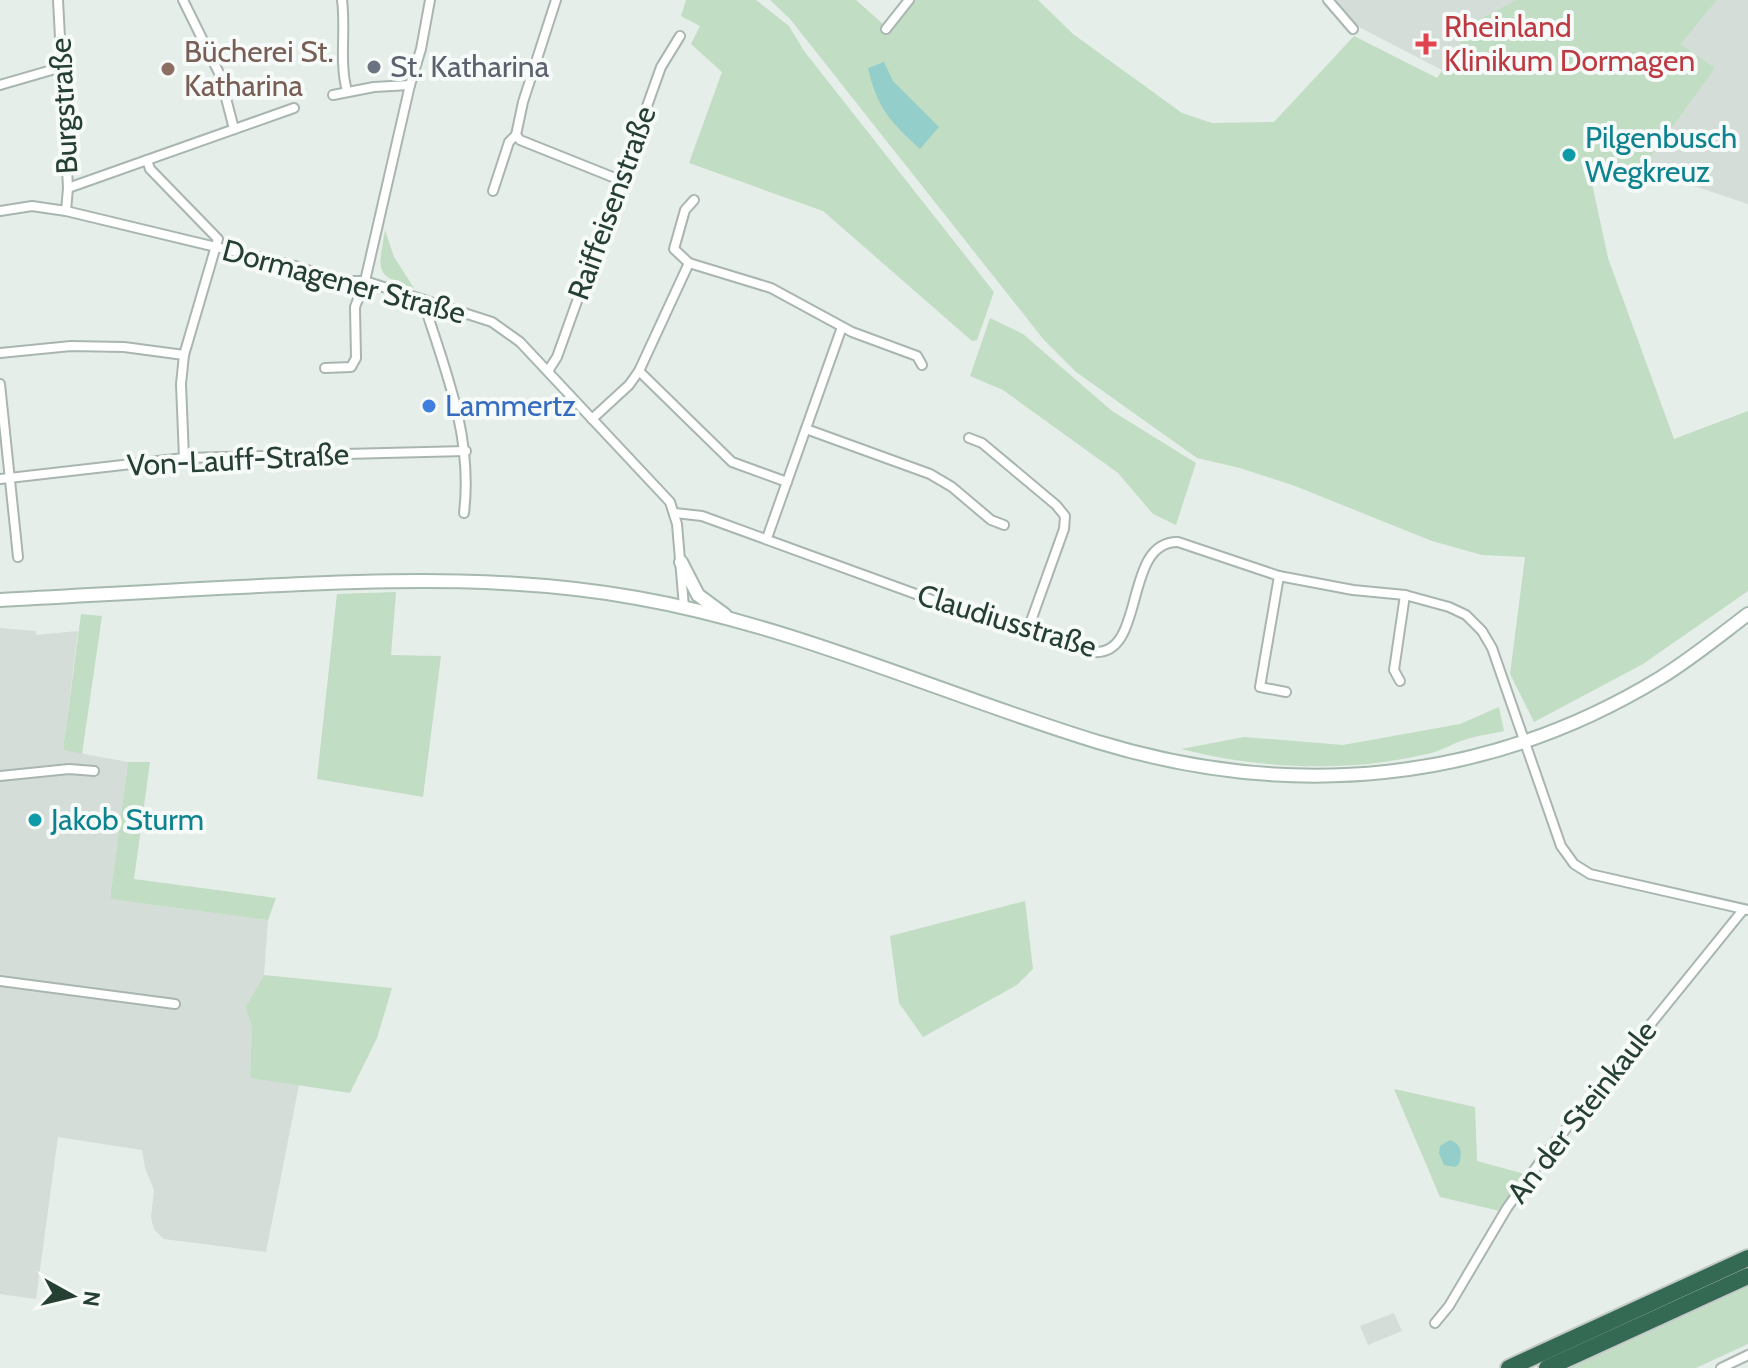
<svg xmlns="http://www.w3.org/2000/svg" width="1748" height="1368" font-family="Cabin,sans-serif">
<rect width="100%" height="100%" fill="#e6eee9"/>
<g fill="#d4ddd7">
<polygon points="1332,0 1516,0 1474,22 1442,70 1357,26"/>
<polygon points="1717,0 1748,0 1748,204 1642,169 1715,68 1681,44"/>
<polygon points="0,628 36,631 36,635 78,631 63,750 128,762 110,899 268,920 264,975 245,1008 252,1026 250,1077 299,1085 266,1252 164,1239 154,1229 151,1218 154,1190 145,1168 142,1150 58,1137 36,1299 0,1294"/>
<polygon points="1394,1313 1402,1331 1368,1345 1360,1326"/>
</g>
<g fill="#c1ddc3">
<polygon points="686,0 756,0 789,26 804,51 994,292 977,340 972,341 823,211 689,163 722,72 691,44 700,26 681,16"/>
<polygon points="770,0 856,0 892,32 892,25 912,0 1038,0 1073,34 1182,113 1212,123 1274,122 1354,36 1437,78 1474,22 1516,0 1717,0 1681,44 1715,68 1642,169 1588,165 1608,258 1674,439 1748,411 1748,591 1643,664 1534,722 1510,674 1525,557 1482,555 1432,541 1295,486 1240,468 1197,458 1076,372 1044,340 790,19"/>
<path d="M 385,230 L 394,257 L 414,288 C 372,275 379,270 385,230 Z"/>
<polygon points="990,318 1023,334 1112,411 1196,463 1176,525 1153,514 1118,473 1003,390 970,376"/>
<polygon points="396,592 391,655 441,656 423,797 317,779 337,594"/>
<polygon points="81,614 102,616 82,754 63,750"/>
<path d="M 1499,707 L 1504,731 C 1492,734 1479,735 1467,739 C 1453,743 1442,751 1427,754 C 1347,773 1260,769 1181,749 L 1244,737 L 1343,745 L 1460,724 Z"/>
<polygon points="128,762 150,762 134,879 276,898 268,920 110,899"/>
<polygon points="1025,901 1033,969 1017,985 923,1037 899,1003 890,936"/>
<polygon points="264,975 392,988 377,1038 350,1093 250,1078 252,1026 245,1008"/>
<polygon points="1394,1089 1475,1107 1477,1161 1525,1174 1500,1211 1440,1197"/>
<polygon points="1748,1287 1748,1344 1696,1368 1571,1368"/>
</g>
<g fill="#93cecb">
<path d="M 884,62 L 893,81 L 939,127 L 920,149 C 890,122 877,107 868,68 Z"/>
<path d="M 1450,1140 C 1462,1145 1462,1152 1459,1164 L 1455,1167 L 1444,1165 L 1439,1153 L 1440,1146 Z"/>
</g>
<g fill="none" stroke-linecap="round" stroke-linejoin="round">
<defs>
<g id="minor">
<polyline points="58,0 68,188 66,211"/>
<polyline points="183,0 220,75 234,129"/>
<path d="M 342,0 C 346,30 339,62 347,91"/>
<polyline points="556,0 523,102 516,135 520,140 620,180"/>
<polyline points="1328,0 1353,29"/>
<polyline points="886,29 909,0"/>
<polyline points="0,85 62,67"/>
<polyline points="333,95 374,87 410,85"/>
<polyline points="147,160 150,169 218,239 184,355 181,384 184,458"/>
<polyline points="68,188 294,108"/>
<polyline points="493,191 509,142 516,135"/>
<polyline points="694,200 685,210 674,249 689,263 771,288 852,332 917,356 922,365"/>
<polyline points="0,211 32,206 66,211 295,266 340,281 365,281 492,322 520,342 670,502 677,524 684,607"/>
<path d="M 423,301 C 446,372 473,437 464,513"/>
<polyline points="0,353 71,346 124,347 184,355"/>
<polyline points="325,368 351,367 356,358 355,307 365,281 410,85 421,49 430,0"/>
<polyline points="548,371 557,357 661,67 680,36"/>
<polyline points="639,371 732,462 787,482"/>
<polyline points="0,384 18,557"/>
<polyline points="592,419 629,385 639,371 689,263"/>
<polyline points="806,429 930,474 952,487 991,520 1004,525"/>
<polyline points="969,438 982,443 1056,505 1065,516 1064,529 1027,632"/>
<polyline points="0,479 184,458 466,451"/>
<path d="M 675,513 L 702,516 L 946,605 L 1093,652 C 1147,657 1122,541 1178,542 L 1279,576 L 1353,590 L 1405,595 L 1449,607 L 1466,615 L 1482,631 L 1492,648 L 1561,846 L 1574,864 L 1590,874 L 1748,910"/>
<polyline points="767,538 842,327"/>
<polyline points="1279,576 1260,687 1286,692"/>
<polyline points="1400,681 1394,670 1405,595"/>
<polyline points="0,776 69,769 94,771"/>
<polyline points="0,981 175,1004"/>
<polyline points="1435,1323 1449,1306 1507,1208 1548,1151 1743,910"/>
<polyline points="1721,1368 1748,1355"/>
</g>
<g id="secondary">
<polyline points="681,562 698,595 725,615"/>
<path d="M 0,600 C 94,595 188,589 282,585 C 401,579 519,577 637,598 C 796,626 944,695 1098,742 C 1291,801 1486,784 1660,678 C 1691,659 1719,636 1748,614"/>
</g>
<g id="motorway">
<polyline points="1509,1368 1748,1258"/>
<polyline points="1547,1368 1748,1276"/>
</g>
</defs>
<use href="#minor" stroke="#a9b6af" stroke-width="12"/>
<use href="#secondary" stroke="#a5b9ae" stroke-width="16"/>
<use href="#motorway" stroke="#c2c9c6" stroke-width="20"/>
<use href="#minor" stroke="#fff" stroke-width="8"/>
<use href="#secondary" stroke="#fff" stroke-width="12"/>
<use href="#motorway" stroke="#346954" stroke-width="16"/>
</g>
<path fill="#e0444e" stroke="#f6faf8" stroke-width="3" d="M1422 32h8v8h8v8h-8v8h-8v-8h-8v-8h8z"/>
<circle fill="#6b7280" stroke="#f6faf8" stroke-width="3" cx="374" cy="67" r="8"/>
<circle fill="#8d6e63" stroke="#f6faf8" stroke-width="3" cx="168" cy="69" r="8"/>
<g fill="#0f9aa8" stroke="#f6faf8" stroke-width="3">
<circle cx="1569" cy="155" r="8"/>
<circle cx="35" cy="820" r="8"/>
</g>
<circle fill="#3f7fe0" stroke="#f6faf8" stroke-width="3" cx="429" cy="406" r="8"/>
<g text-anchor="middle" stroke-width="8" stroke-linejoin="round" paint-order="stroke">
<g font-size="30" fill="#be3a42" stroke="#f6faf8" text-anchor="start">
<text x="1444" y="37">Rheinland<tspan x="1444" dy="34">Klinikum Dormagen</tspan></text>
</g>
<g font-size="30" fill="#785e54" stroke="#f6faf8" text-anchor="start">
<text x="184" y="62">Bücherei St.<tspan x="184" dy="34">Katharina</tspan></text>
</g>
<g font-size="30" fill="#5b616d" stroke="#f6faf8" text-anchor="start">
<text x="390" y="77">St. Katharina</text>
</g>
<g font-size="30" fill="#263f33" stroke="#f6faf8">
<text transform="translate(64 106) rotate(-93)" y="10">Burgstraße</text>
<text transform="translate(612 203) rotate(-70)" y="10">Raiffeisenstraße</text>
<text transform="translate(344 282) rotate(15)" y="10">Dormagener Straße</text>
<text transform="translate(238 460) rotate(-3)" y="10">Von-Lauff-Straße</text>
<text transform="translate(1007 621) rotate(17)" y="10">Claudiusstraße</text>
<text transform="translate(1582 1112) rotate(-52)" y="10">An der Steinkaule</text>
</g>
<g font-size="30" fill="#0d838f" stroke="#f6faf8" text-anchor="start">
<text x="1585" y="148">Pilgenbusch<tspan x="1585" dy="34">Wegkreuz</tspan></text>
<text x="51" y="830">Jakob Sturm</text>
</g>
<g font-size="30" fill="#366cbe" stroke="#f6faf8" text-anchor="start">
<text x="445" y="416">Lammertz</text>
</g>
</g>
<g transform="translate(72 1296) rotate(98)" stroke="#f6faf8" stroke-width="6" paint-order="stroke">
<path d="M0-6L14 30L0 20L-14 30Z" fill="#263f33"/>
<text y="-12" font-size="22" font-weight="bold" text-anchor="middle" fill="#263f33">N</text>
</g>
</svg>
